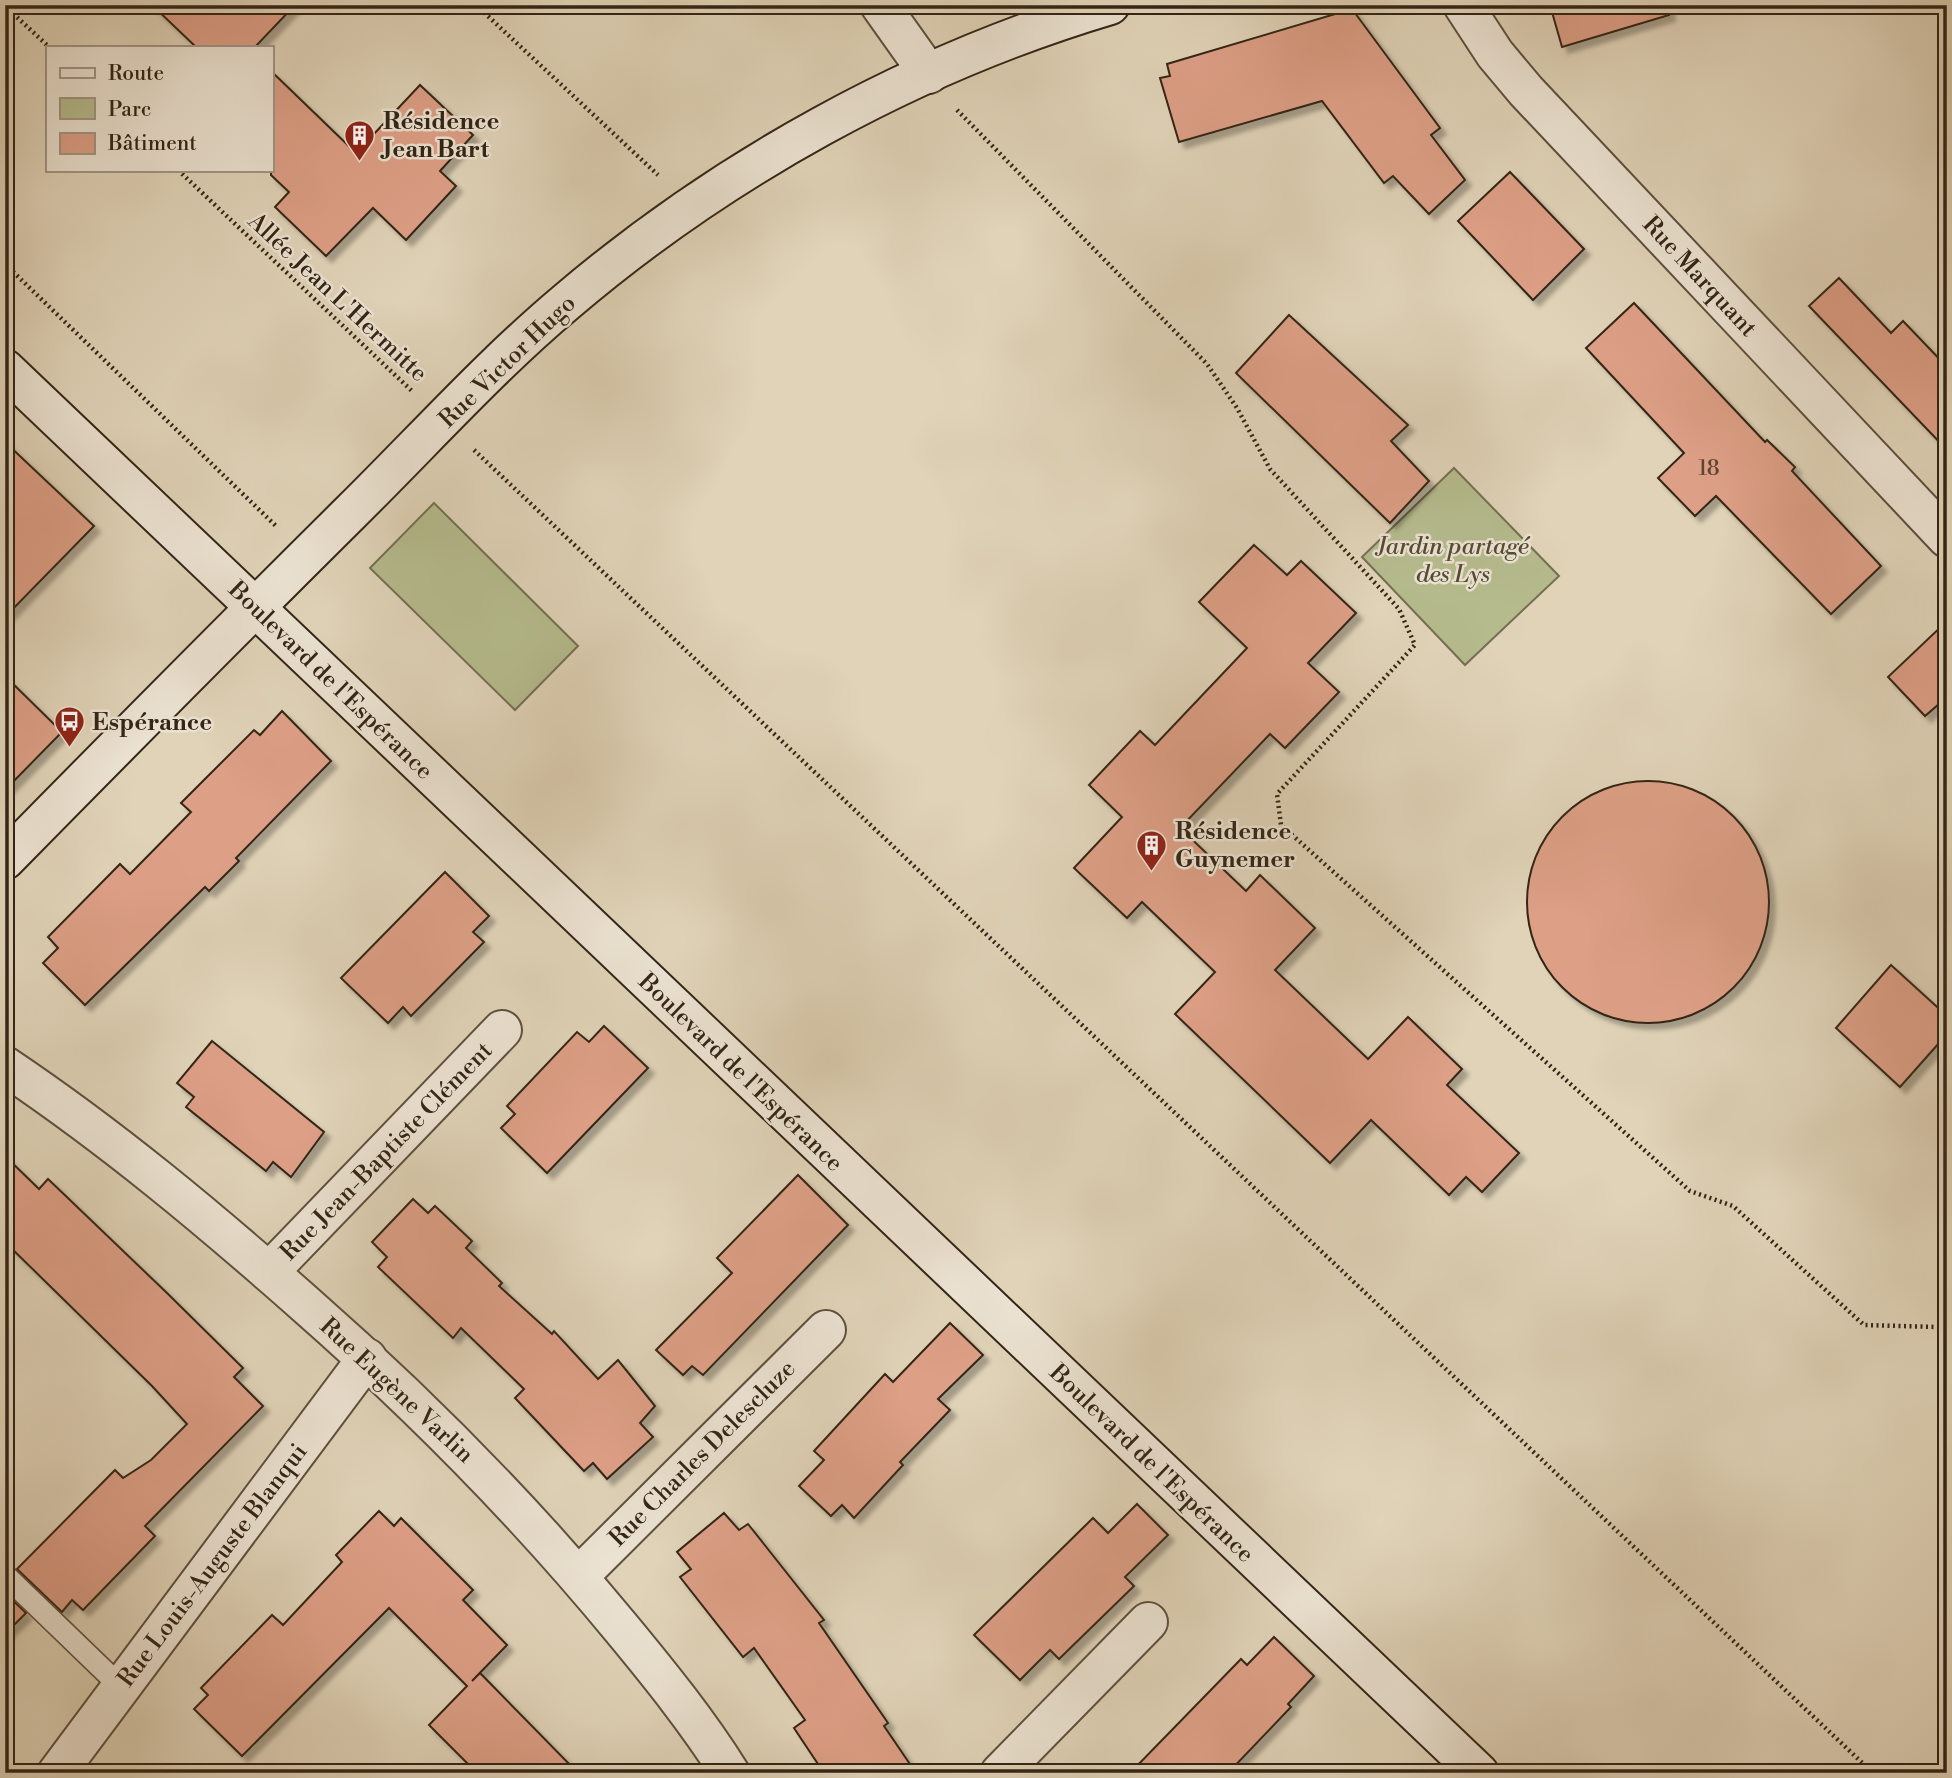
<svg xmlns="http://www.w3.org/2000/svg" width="1952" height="1778" font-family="'Libre Bodoni',serif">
<defs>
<filter id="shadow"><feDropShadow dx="6" dy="6" stdDeviation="2" flood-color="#0004"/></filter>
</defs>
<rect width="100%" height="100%" fill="#e0d3b8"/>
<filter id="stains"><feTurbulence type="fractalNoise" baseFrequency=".00286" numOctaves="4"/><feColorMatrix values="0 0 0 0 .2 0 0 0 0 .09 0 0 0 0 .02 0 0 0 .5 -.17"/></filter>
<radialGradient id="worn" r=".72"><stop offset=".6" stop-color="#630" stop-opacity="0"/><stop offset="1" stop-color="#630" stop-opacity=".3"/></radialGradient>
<g fill="#b5bb8d" stroke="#747052" stroke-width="2">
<polygon points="1454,468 1559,576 1465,665 1362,557"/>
<polygon points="434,503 578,646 515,710 370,568"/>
</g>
<g fill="#dd9f86" stroke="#332516" stroke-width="2" filter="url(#shadow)">
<polygon points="152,5 295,5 255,47 196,47"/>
<polygon points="1550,5 1668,5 1669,15 1562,47"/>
<polygon points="1352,9 1440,128 1431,135 1465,180 1429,214 1393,176 1384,183 1322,101 1179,142 1160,78 1170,76 1167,64"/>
<polygon points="271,71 356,153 420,85 473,135 440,171 456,186 406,240 373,208 326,256 275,207 289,192 271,175"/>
<polygon points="1510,172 1584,249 1533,300 1458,221"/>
<polygon points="1839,278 1891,333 1903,321 1947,367 1947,450 1809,306"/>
<polygon points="1634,303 1765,442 1767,440 1795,467 1792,471 1881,566 1831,614 1716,496 1695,516 1658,478 1684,453 1586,348"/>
<polygon points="1289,315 1408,425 1391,441 1429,481 1390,523 1236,373"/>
<polygon points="5,442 94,526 5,617"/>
<polygon points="1254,545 1287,575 1301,561 1356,613 1308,663 1339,692 1285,748 1270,734 1180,828 1246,891 1260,875 1315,928 1275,970 1368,1059 1408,1017 1462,1069 1447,1085 1519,1153 1482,1192 1466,1177 1449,1195 1371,1120 1330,1163 1175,1014 1215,972 1142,902 1127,918 1074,868 1122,817 1089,785 1140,731 1155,745 1247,648 1199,602"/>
<polygon points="1947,621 1947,697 1925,716 1888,677"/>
<polygon points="5,676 62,732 5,790"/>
<polygon points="282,711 331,761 236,858 239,861 209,891 205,887 85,1005 43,963 58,948 48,937 120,864 130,874 191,812 181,803 254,730 260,735"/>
<circle cx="1648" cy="902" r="121"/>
<polygon points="445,872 489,916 473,932 484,942 411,1016 403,1007 388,1023 341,978"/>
<polygon points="1891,965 1947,1016 1947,1034 1900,1087 1836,1028"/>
<polygon points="604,1026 648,1068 547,1173 501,1128 515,1114 507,1106 577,1032 589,1042"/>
<polygon points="212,1041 324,1132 291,1177 273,1162 266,1171 186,1107 194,1097 177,1083"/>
<polygon points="5,1156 39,1189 48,1179 167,1293 243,1368 234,1377 263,1406 145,1526 155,1536 83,1610 72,1600 62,1612 17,1569 115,1470 123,1478 151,1460 187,1424 152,1386 5,1242"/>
<polygon points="798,1175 848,1225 703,1375 692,1366 683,1375 656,1350 732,1273 717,1258"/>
<polygon points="413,1199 428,1213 435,1206 472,1241 466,1248 502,1283 499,1286 552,1334 554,1331 598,1379 618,1360 655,1406 640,1423 653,1437 607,1479 593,1463 584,1471 515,1398 524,1389 461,1328 453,1338 378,1267 387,1257 372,1242"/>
<polygon points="950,1323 983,1355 938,1399 950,1410 900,1462 903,1465 854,1518 842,1505 831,1516 799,1486 824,1460 814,1451 885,1374 893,1382"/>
<polygon points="1137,1504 1168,1535 1125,1577 1134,1586 1059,1659 1050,1650 1020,1680 974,1635 1093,1518 1108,1533"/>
<polygon points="379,1511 394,1526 401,1518 473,1590 463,1600 507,1645 472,1681 480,1673 578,1773 477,1773 429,1725 467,1686 389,1608 242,1756 194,1709 208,1695 201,1688 272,1615 283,1625 342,1562 336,1555"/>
<polygon points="724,1513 739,1530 748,1524 824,1620 819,1623 888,1723 884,1726 916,1773 824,1773 794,1728 805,1720 754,1648 743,1657 680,1577 691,1569 677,1552"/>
<polygon points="5,1593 26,1613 5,1634"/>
<polygon points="1274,1637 1314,1676 1288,1704 1291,1707 1228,1773 1130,1773 1241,1659 1247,1665"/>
</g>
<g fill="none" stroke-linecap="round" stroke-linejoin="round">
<defs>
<polyline id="lane" points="5,1575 121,1687"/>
<g id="street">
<polyline points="880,5 929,74"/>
<polyline points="1463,5 1495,54 1526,91 1947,538"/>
<path d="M 5,1066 C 111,1137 209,1219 304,1303 C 419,1404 525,1511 622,1629 C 660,1675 698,1722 730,1773"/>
<polyline points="269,1272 502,1030"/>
<polyline points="579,1576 826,1330"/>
<polyline points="57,1773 367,1358"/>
<polyline points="1000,1773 1148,1622"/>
</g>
<g id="secondary">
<polyline points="5,369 1479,1773"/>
<path d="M 5,860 C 120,743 235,627 351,512 C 422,442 489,367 565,303 C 722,169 912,64 1110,5"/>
</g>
</defs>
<use href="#lane" stroke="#5e503e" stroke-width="24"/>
<use href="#street" stroke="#5e503e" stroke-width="42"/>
<use href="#secondary" stroke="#332516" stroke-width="42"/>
<g stroke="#332516" stroke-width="4.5" stroke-dasharray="2 3.5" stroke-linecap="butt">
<polyline points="476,5 658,175"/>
<polyline points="5,6 49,47"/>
<polyline points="957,110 1207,364 1237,408 1270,469 1399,609 1415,645 1277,794 1281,825 1690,1191 1733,1206 1864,1325 1938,1327 1947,1323"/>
<polyline points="178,170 412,391"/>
<polyline points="5,264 276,526"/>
<polyline points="474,450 1873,1773"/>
</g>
<use href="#lane" stroke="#ebe2d1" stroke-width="21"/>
<use href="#street" stroke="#ebe2d1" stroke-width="38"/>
<use href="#secondary" stroke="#ebe2d1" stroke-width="38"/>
</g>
<defs>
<symbol id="building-pin" viewBox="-11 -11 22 30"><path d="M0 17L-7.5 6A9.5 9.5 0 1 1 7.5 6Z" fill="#8f2418" stroke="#ebe2d1"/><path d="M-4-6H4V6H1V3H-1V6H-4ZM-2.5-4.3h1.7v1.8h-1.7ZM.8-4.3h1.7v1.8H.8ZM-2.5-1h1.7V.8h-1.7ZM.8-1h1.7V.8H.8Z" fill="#fff"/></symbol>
<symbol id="bus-pin" viewBox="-11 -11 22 30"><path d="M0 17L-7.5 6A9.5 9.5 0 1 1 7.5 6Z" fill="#8f2418" stroke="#ebe2d1"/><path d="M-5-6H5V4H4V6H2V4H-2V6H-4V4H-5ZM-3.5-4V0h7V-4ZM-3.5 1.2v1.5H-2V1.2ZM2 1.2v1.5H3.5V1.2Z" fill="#fff"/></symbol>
</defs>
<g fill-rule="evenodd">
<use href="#building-pin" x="342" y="118" width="35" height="47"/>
<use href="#bus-pin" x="52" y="704" width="35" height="47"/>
<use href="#building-pin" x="1134" y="828" width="35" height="47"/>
</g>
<g text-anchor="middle" stroke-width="5" stroke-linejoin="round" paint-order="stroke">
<g font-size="21" fill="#5e4432">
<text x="1709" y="475">18</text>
</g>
<g font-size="24" font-weight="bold" fill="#332516" stroke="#ebe2d1" text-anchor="start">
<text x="383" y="129">Résidence<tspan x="383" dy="28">Jean Bart</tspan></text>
<text x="92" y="730">Espérance</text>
<text x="1175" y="839">Résidence<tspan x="1175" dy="28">Guynemer</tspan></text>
</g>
<g font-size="24" fill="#332516" stroke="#ebe2d1">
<text transform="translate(1700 276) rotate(47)" y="8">Rue Marquant</text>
<text transform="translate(338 297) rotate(43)" y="8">Allée Jean L'Hermitte</text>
<text transform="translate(507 361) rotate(-44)" y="8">Rue Victor Hugo</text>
<text transform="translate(331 680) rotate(44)" y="8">Boulevard de l'Espérance</text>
<text transform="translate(741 1072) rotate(44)" y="8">Boulevard de l'Espérance</text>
<text transform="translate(386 1151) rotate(-46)" y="8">Rue Jean-Baptiste Clément</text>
<text transform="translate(397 1390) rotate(43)" y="8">Rue Eugène Varlin</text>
<text transform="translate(702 1453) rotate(-45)" y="8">Rue Charles Delescluze</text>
<text transform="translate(1152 1463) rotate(44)" y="8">Boulevard de l'Espérance</text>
<text transform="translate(212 1565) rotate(-53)" y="8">Rue Louis-Auguste Blanqui</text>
</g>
<g font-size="24" font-style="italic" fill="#544a34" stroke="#ebe2d1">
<text x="1453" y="554">Jardin partagé<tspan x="1453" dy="28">des Lys</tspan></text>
</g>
</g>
<rect width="1952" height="1778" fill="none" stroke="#e0d3b8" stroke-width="28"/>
<rect x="7" y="7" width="1938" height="1764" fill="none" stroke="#332516" stroke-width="3.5"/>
<rect x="14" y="14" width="1924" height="1750" fill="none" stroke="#332516" stroke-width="2"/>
<rect x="46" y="46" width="228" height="126" fill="#ebe2d1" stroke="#a19686" stroke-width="2"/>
<rect x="60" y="68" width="35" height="10" fill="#ebe2d1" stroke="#a19686" stroke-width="2"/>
<text x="108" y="80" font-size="21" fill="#332516">Route</text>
<rect x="60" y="98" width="35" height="21" fill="#b5bb8d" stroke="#a19686" stroke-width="2"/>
<text x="108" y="116" font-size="21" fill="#332516">Parc</text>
<rect x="60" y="133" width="35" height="21" fill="#dd9f86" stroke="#a19686" stroke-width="2"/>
<text x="108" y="150" font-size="21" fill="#332516">Bâtiment</text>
<rect width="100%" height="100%" filter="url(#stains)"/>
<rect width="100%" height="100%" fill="url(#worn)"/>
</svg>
